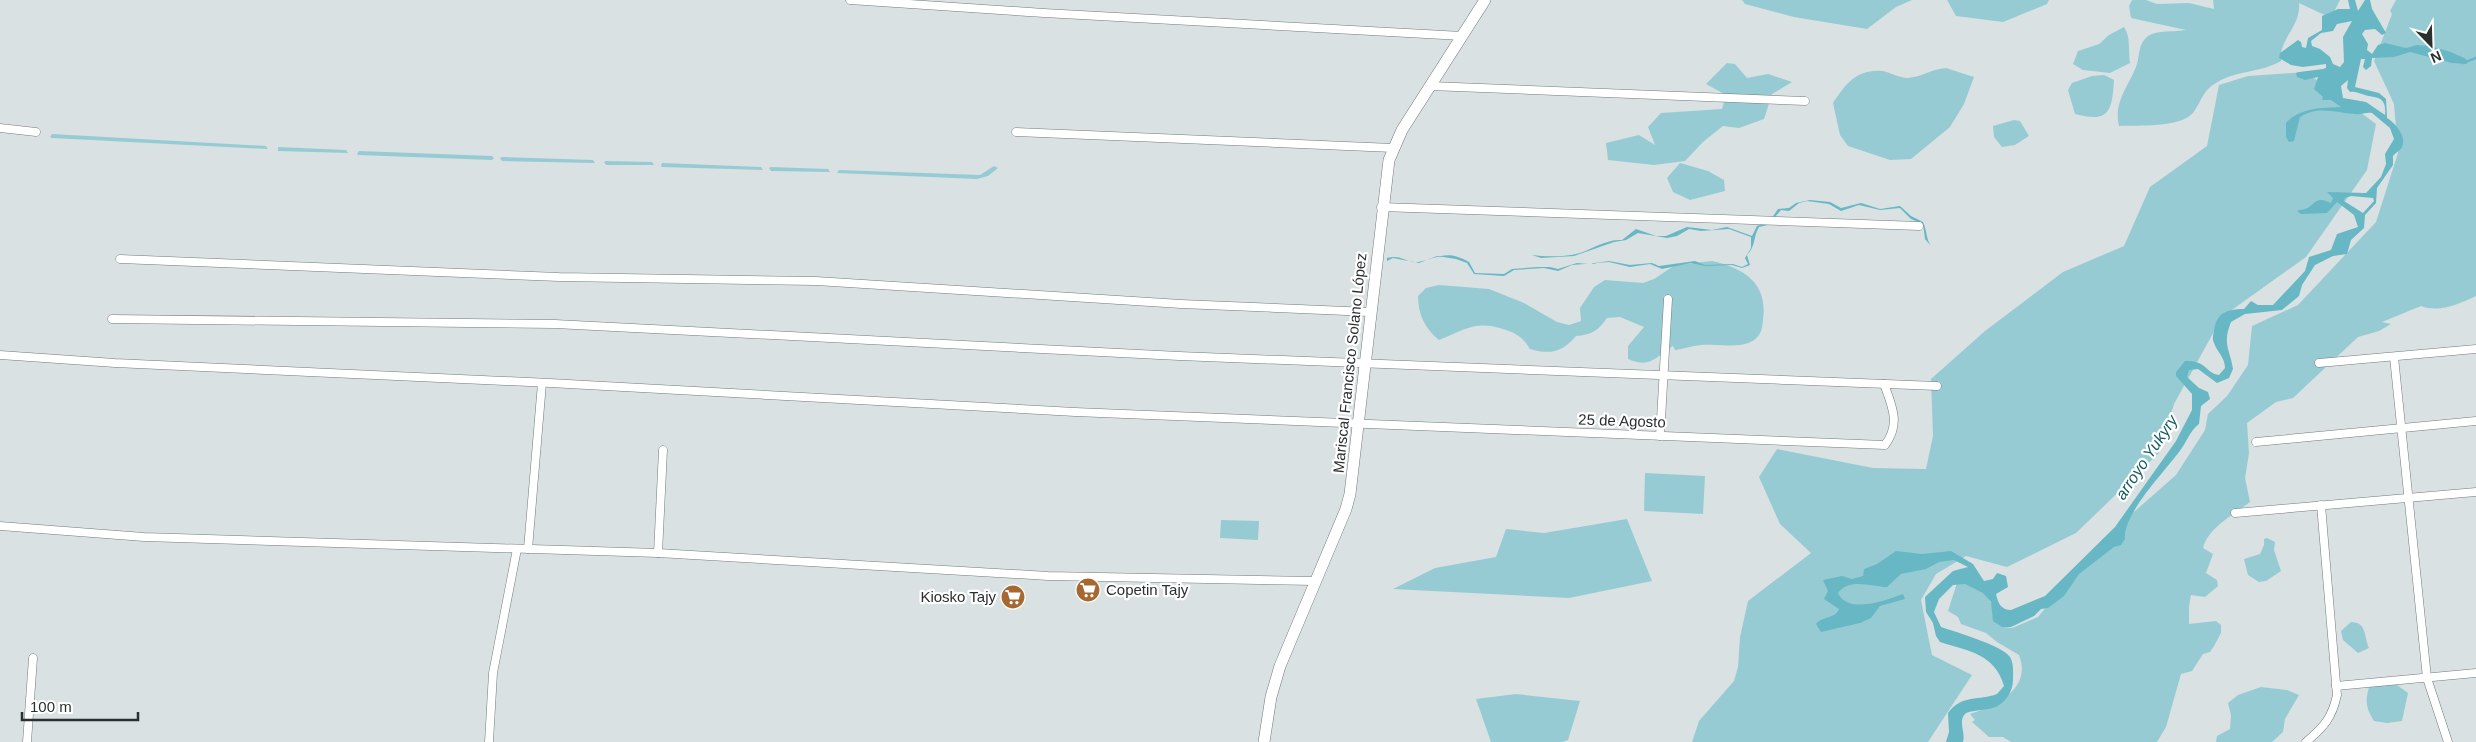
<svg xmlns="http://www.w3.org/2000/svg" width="2476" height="742" font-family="Arial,sans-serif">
<rect width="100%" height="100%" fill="#d9e1e3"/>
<g fill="#97cbd3">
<polygon points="1742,0 1912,0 1896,7 1867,29 1794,17 1745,4"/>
<polygon points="1947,0 2049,0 2047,4 2003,22 1956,16"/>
<path d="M 2132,0 L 2146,0 L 2157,4 L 2189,3 L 2214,9 L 2213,0 L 2340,0 L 2331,18 L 2299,3 C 2301,21 2287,33 2282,49 C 2280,53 2282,57 2281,61 C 2261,73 2236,70 2216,83 C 2203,90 2201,102 2193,113 C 2180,128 2137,125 2119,126 C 2113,101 2130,85 2137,64 C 2140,54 2138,44 2148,36 C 2157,30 2176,32 2186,30 L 2131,18 L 2129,6 Z"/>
<path d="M 2396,0 L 2476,0 L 2476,296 C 2459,304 2439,313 2421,306 L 2382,322 L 2391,324 L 2379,331 L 2358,337 L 2293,398 L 2276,402 L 2247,423 L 2249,453 L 2245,478 L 2250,502 C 2234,514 2208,528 2203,548 L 2213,554 L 2206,573 L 2217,580 L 2218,586 L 2205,597 L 2191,595 L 2189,606 L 2189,624 L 2216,621 L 2221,625 L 2221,633 L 2214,646 L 2210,652 L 2203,654 L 2192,671 L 2181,674 L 2166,727 L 2157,742 L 2011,742 L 2003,737 L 1989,737 L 1972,722 L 1975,720 L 1970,714 C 1997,705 2032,689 2019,655 L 1997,642 L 1986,633 L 1961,624 L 1958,617 L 1948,611 L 1958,580 L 1984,591 L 2005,627 L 2012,628 L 2038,617 L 2102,540 L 2176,475 L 2205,430 L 2208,414 L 2227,396 L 2248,365 L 2252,326 L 2298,305 L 2376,222 L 2398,153 L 2394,104 L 2374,61 L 2392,14 L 2390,11 Z"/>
<path d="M 2124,27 C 2131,37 2128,50 2130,63 L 2110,73 L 2083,70 L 2073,64 L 2078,51 L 2099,44 L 2109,35 Z"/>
<polygon points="1727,63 1735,64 1747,78 1768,74 1792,82 1772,94 1764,119 1739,128 1723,126 1703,142 1685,161 1654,165 1608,160 1606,143 1639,135 1655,145 1648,127 1661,113 1722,109 1726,95 1706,84"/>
<path d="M 1946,68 L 1974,77 L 1964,104 L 1950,127 L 1911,159 L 1890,160 L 1848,146 L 1840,135 L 1833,103 C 1845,85 1856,69 1882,71 C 1890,72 1899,78 1908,78 C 1921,77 1932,69 1946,68 Z"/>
<polygon points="2306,72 2376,124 2367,170 2306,257 2222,317 2174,404 2159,453 2076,533 2007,567 1966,556 1936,574 1921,600 1932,655 1972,675 1928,742 1692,742 1699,721 1734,681 1738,667 1740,637 1748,601 1811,553 1780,524 1759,477 1777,449 1873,468 1926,469 1933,436 1931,379 1985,331 2063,272 2124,246 2150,187 2207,146 2219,85 2248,76"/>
<path d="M 2104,75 L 2114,80 C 2112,112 2109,123 2075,114 L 2068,90 L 2072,83 L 2092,76 Z"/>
<polygon points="2014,120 2020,121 2029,136 2015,145 2002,147 1994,137 1993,126"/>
<polygon points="52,134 266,146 268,149 52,138 50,137"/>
<polygon points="278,147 346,150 348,153 278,151"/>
<polygon points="359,151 492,156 494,158 492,160 358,155 357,154"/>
<polygon points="502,157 593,160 595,163 502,161 500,158"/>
<polygon points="606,161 652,162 654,165 606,165 604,162"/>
<polygon points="662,163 761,167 763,170 662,167 661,166"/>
<polygon points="1680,163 1708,171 1724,180 1725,191 1690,200 1673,192 1667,178"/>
<polygon points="994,166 998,168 988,176 977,179 837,173 839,170 980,175"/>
<polygon points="771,167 828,169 830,172 771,171 769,168"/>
<path d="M 1712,261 C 1745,268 1768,284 1763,320 C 1762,328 1762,334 1754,340 C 1742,349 1716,344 1701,345 C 1692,346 1683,349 1675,350 L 1673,346 C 1655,357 1651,369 1628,359 L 1628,346 L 1644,327 L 1620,317 L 1607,318 C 1598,331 1591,335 1576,336 C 1563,352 1550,355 1530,349 C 1523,337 1516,333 1503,329 C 1475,320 1464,330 1439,340 C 1425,329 1418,314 1418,296 L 1426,288 L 1439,285 L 1489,289 L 1524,303 L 1557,322 L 1569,325 L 1581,321 L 1580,308 L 1594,287 L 1605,280 L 1643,283 L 1654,279 L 1675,265 Z"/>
<polygon points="1645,473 1705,476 1703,514 1644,511"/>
<polygon points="1627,519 1652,581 1569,598 1393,589 1435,568 1496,557 1506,529 1544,533"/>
<polygon points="1221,520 1259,521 1258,540 1220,538"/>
<polygon points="2267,538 2275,542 2274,550 2281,571 2266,581 2259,582 2248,575 2244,559 2260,554 2264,545 2264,539"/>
<path d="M 2351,622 C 2367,622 2364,637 2369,648 L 2358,653 L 2343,640 L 2341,631 Z"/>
<path d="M 2382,682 L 2397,685 L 2408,693 L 2402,721 L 2387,723 L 2374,721 C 2365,707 2365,699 2370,684 Z"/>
<polygon points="2261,687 2287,690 2299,695 2285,719 2283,732 2272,742 2216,742 2217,736 2230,729 2231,715 2228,703 2238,695"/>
<polygon points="1516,694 1580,701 1568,740 1562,742 1491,742 1476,699"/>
</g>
<g fill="#67b8c4" fill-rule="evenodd">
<path d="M 2348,0 L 2355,0 L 2358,11 L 2365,0 L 2370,0 L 2372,9 L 2386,33 L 2382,35 L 2375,29 L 2365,30 L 2362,34 L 2368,44 L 2367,50 L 2372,54 L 2378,45 L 2385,43 L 2406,48 L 2417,45 L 2430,46 L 2451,52 L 2466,59 L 2467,64 L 2452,63 L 2410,52 L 2394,57 L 2372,58 L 2371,66 L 2366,70 L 2363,67 L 2365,59 L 2361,59 L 2355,87 L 2379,93 L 2386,99 L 2387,118 C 2395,123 2407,136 2402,147 C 2401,150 2395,153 2393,156 L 2393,165 L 2377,188 L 2376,203 L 2365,215 L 2364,228 L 2351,240 L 2347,254 L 2333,256 L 2315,265 L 2302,285 L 2299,296 L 2282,310 L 2245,314 L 2231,322 C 2222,344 2230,349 2233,369 L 2229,378 L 2217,383 L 2198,369 L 2189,370 L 2187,377 L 2199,388 L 2208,392 L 2210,399 L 2201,406 L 2199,424 C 2189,432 2187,442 2179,452 C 2165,471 2122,515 2125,539 L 2121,545 L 2114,547 L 2079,574 L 2064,596 L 2048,608 L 2041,609 L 2034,616 L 2011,627 L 2002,627 L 1993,621 L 1991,602 L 1983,593 L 1965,584 L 1953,585 L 1939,599 L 1934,612 L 1941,627 C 1955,632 2002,645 2010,657 C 2014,664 2013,672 2013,680 C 2013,690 2007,700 1999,705 C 1991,711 1976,709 1966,713 C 1957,721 1966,732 1963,742 L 1946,742 L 1949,732 L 1948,713 C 1962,694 1979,701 1997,694 L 2004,686 C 1995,654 1969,651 1940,642 L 1936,636 L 1933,623 L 1926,612 L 1925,597 L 1953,571 L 1968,567 L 1954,560 L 1939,562 L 1926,569 L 1901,574 L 1887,587 C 1873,587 1849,577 1838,593 C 1848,615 1886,600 1903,594 L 1905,599 L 1880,606 L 1871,618 L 1860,623 L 1821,632 L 1816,624 C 1822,616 1835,619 1839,609 L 1824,599 L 1828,591 L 1823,580 L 1842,576 L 1852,579 L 1863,576 L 1864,569 L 1877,564 L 1896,551 L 1922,554 L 1951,551 L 1973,564 L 1984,581 L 1993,579 L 1997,573 L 2006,576 L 2008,587 L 1996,594 C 1998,603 2001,610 2011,610 L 2045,596 L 2115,527 L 2176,441 L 2192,410 L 2192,394 L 2176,376 L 2176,372 L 2185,361 C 2207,360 2205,373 2219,375 L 2225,368 C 2225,357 2217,352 2214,343 C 2212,339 2213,335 2214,331 C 2216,313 2227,309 2244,309 L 2251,301 L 2258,305 L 2273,305 L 2305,271 L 2309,257 L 2331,250 L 2337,234 L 2358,227 L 2354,215 L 2337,202 L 2327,213 L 2301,214 L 2297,211 C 2300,209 2306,210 2309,207 C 2318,199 2320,198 2331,203 L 2333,198 L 2327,192 L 2366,193 L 2381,177 L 2386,164 L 2385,154 L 2394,139 L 2390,128 L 2372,113 C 2366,112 2361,115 2355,114 C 2337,113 2318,105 2300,117 L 2294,141 L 2289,142 L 2286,137 L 2286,123 C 2300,107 2323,108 2341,107 L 2331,100 L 2322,100 L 2323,97 L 2314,89 L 2318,77 L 2305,80 L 2297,77 L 2296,73 L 2299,72 L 2323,69 L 2326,68 L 2326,64 L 2303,67 L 2291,65 L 2279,58 L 2280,53 L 2298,40 L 2301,42 L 2302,47 L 2306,48 L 2308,38 L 2322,30 L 2322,16 L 2338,9 L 2350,9 ZM 2352,21 L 2343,37 L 2344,62 L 2340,67 L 2333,64 L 2330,57 L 2320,49 L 2312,46 L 2311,41 L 2321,33 L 2333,31 L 2337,24 ZM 2348,80 L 2347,88 L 2350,92 C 2356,91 2357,93 2362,94 C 2375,99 2387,94 2385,115 L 2366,102 L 2343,98 L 2341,86 ZM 2351,196 L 2373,198 L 2374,201 L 2363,213 L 2344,201 L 2345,198 Z"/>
<path d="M 1810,200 L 1830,202 L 1841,208 L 1861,203 L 1880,209 L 1900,206 L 1911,216 L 1923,222 C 1927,230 1926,239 1931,246 L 1925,239 L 1923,224 L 1911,219 L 1900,208 L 1880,210 L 1859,205 L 1841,211 L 1829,204 L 1807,201 L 1799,203 L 1789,211 L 1781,210 L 1768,225 L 1759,227 C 1753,237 1756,246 1747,255 L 1750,265 L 1742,268 L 1732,265 L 1705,266 L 1691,263 L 1662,269 L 1650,264 L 1630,267 L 1609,262 L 1572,265 L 1558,271 L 1544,268 L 1514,270 L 1504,276 L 1474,274 L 1467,263 L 1456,259 L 1437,256 L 1419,263 L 1393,258 L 1387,261 L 1387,258 C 1402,254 1407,264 1418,262 C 1439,258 1446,249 1469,262 L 1475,273 L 1504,274 L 1512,269 L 1538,267 L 1550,267 L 1558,269 L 1577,263 L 1588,264 L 1609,261 L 1630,265 L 1652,263 L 1659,266 L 1695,261 L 1705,265 L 1733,264 L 1742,267 L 1748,264 L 1745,258 L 1751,248 L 1751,237 L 1729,229 L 1701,231 L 1689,229 L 1677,236 L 1667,238 L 1638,233 L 1626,240 L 1614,242 L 1574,256 L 1541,258 L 1532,255 C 1547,257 1567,257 1580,253 C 1594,248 1607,239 1622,240 L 1636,229 L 1656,236 L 1666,236 L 1687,227 L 1712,230 L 1727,227 L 1752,236 L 1757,226 L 1769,222 L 1778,209 L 1789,208 L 1796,203 Z"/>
</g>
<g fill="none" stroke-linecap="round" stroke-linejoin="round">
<polyline stroke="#67b8c4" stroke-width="2.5" points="2463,63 2476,58"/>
<defs>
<g id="street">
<polyline points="850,0 1044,13 1462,36"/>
<polyline points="1430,86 1805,101"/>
<polyline points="0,128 36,132"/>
<polyline points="1016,132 1393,148"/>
<polyline points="1381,207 1919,226"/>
<polyline points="120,259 559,277 816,281 1181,304 1370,312"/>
<polyline points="112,319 555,324 1179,356 1937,386"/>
<path d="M 0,355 L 115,363 L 550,383 L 1075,412 L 1885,445 C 1901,424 1892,406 1884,384"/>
<polyline points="2394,357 2427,678 2448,742"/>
<polyline points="2319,363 2476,349"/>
<polyline points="1660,436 1668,299"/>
<polyline points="2256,442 2476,421"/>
<polyline points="2235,513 2476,492"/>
<polyline points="0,526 144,537 658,553 1048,576 1315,581"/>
<polyline points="528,549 542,383"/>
<polyline points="658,553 663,450"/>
<polyline points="2336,686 2476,673"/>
<polyline points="27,742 33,658"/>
<polyline points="489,742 493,673 517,549"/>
<path d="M 2306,742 C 2324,727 2332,718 2337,695 L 2321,505"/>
</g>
<polyline id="secondary" points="1264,742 1271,697 1280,666 1346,509 1350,494 1389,160 1402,130 1485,0"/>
</defs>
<use href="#street" stroke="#727a7b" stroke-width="9"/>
<use href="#secondary" stroke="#727a7b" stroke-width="12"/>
<use href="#street" stroke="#fff" stroke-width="8"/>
<use href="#secondary" stroke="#fff" stroke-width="11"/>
</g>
<defs>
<symbol id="supermarket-disc" viewBox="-11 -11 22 22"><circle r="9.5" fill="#a76731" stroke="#fff"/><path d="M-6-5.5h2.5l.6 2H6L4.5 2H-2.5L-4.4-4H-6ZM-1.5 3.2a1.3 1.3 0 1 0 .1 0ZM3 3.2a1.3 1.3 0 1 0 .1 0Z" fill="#fff"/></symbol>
</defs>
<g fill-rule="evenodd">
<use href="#supermarket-disc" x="1074" y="576" width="28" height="28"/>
<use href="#supermarket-disc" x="999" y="583" width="28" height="28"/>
</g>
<g text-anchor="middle" stroke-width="4.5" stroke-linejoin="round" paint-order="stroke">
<g font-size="15" fill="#2b2f2f" stroke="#fff">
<text transform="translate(1350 363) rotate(-84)" y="5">Mariscal Francisco Solano López</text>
<text transform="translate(1622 421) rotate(2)" y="5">25 de Agosto</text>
</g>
<g font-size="15" fill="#2b2f2f" stroke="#fff" text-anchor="start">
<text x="1106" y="595">Copetin Tajy</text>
<text x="996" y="602" text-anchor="end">Kiosko Tajy</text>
</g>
<g font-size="16" font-style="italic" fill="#175b64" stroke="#fff">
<text transform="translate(2146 457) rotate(-56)" y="6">arroyo Yukyry</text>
</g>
</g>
<g transform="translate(2431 45) rotate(157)" stroke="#ffffff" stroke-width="4" paint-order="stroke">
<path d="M0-4L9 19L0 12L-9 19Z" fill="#2b2f2f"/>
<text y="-8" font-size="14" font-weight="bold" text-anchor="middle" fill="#2b2f2f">N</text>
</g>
<path d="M22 712v8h116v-8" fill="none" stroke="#2b2f2f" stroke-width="2.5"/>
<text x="30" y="712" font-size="15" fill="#2b2f2f" stroke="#ffffff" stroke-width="4" paint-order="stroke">100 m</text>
</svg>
